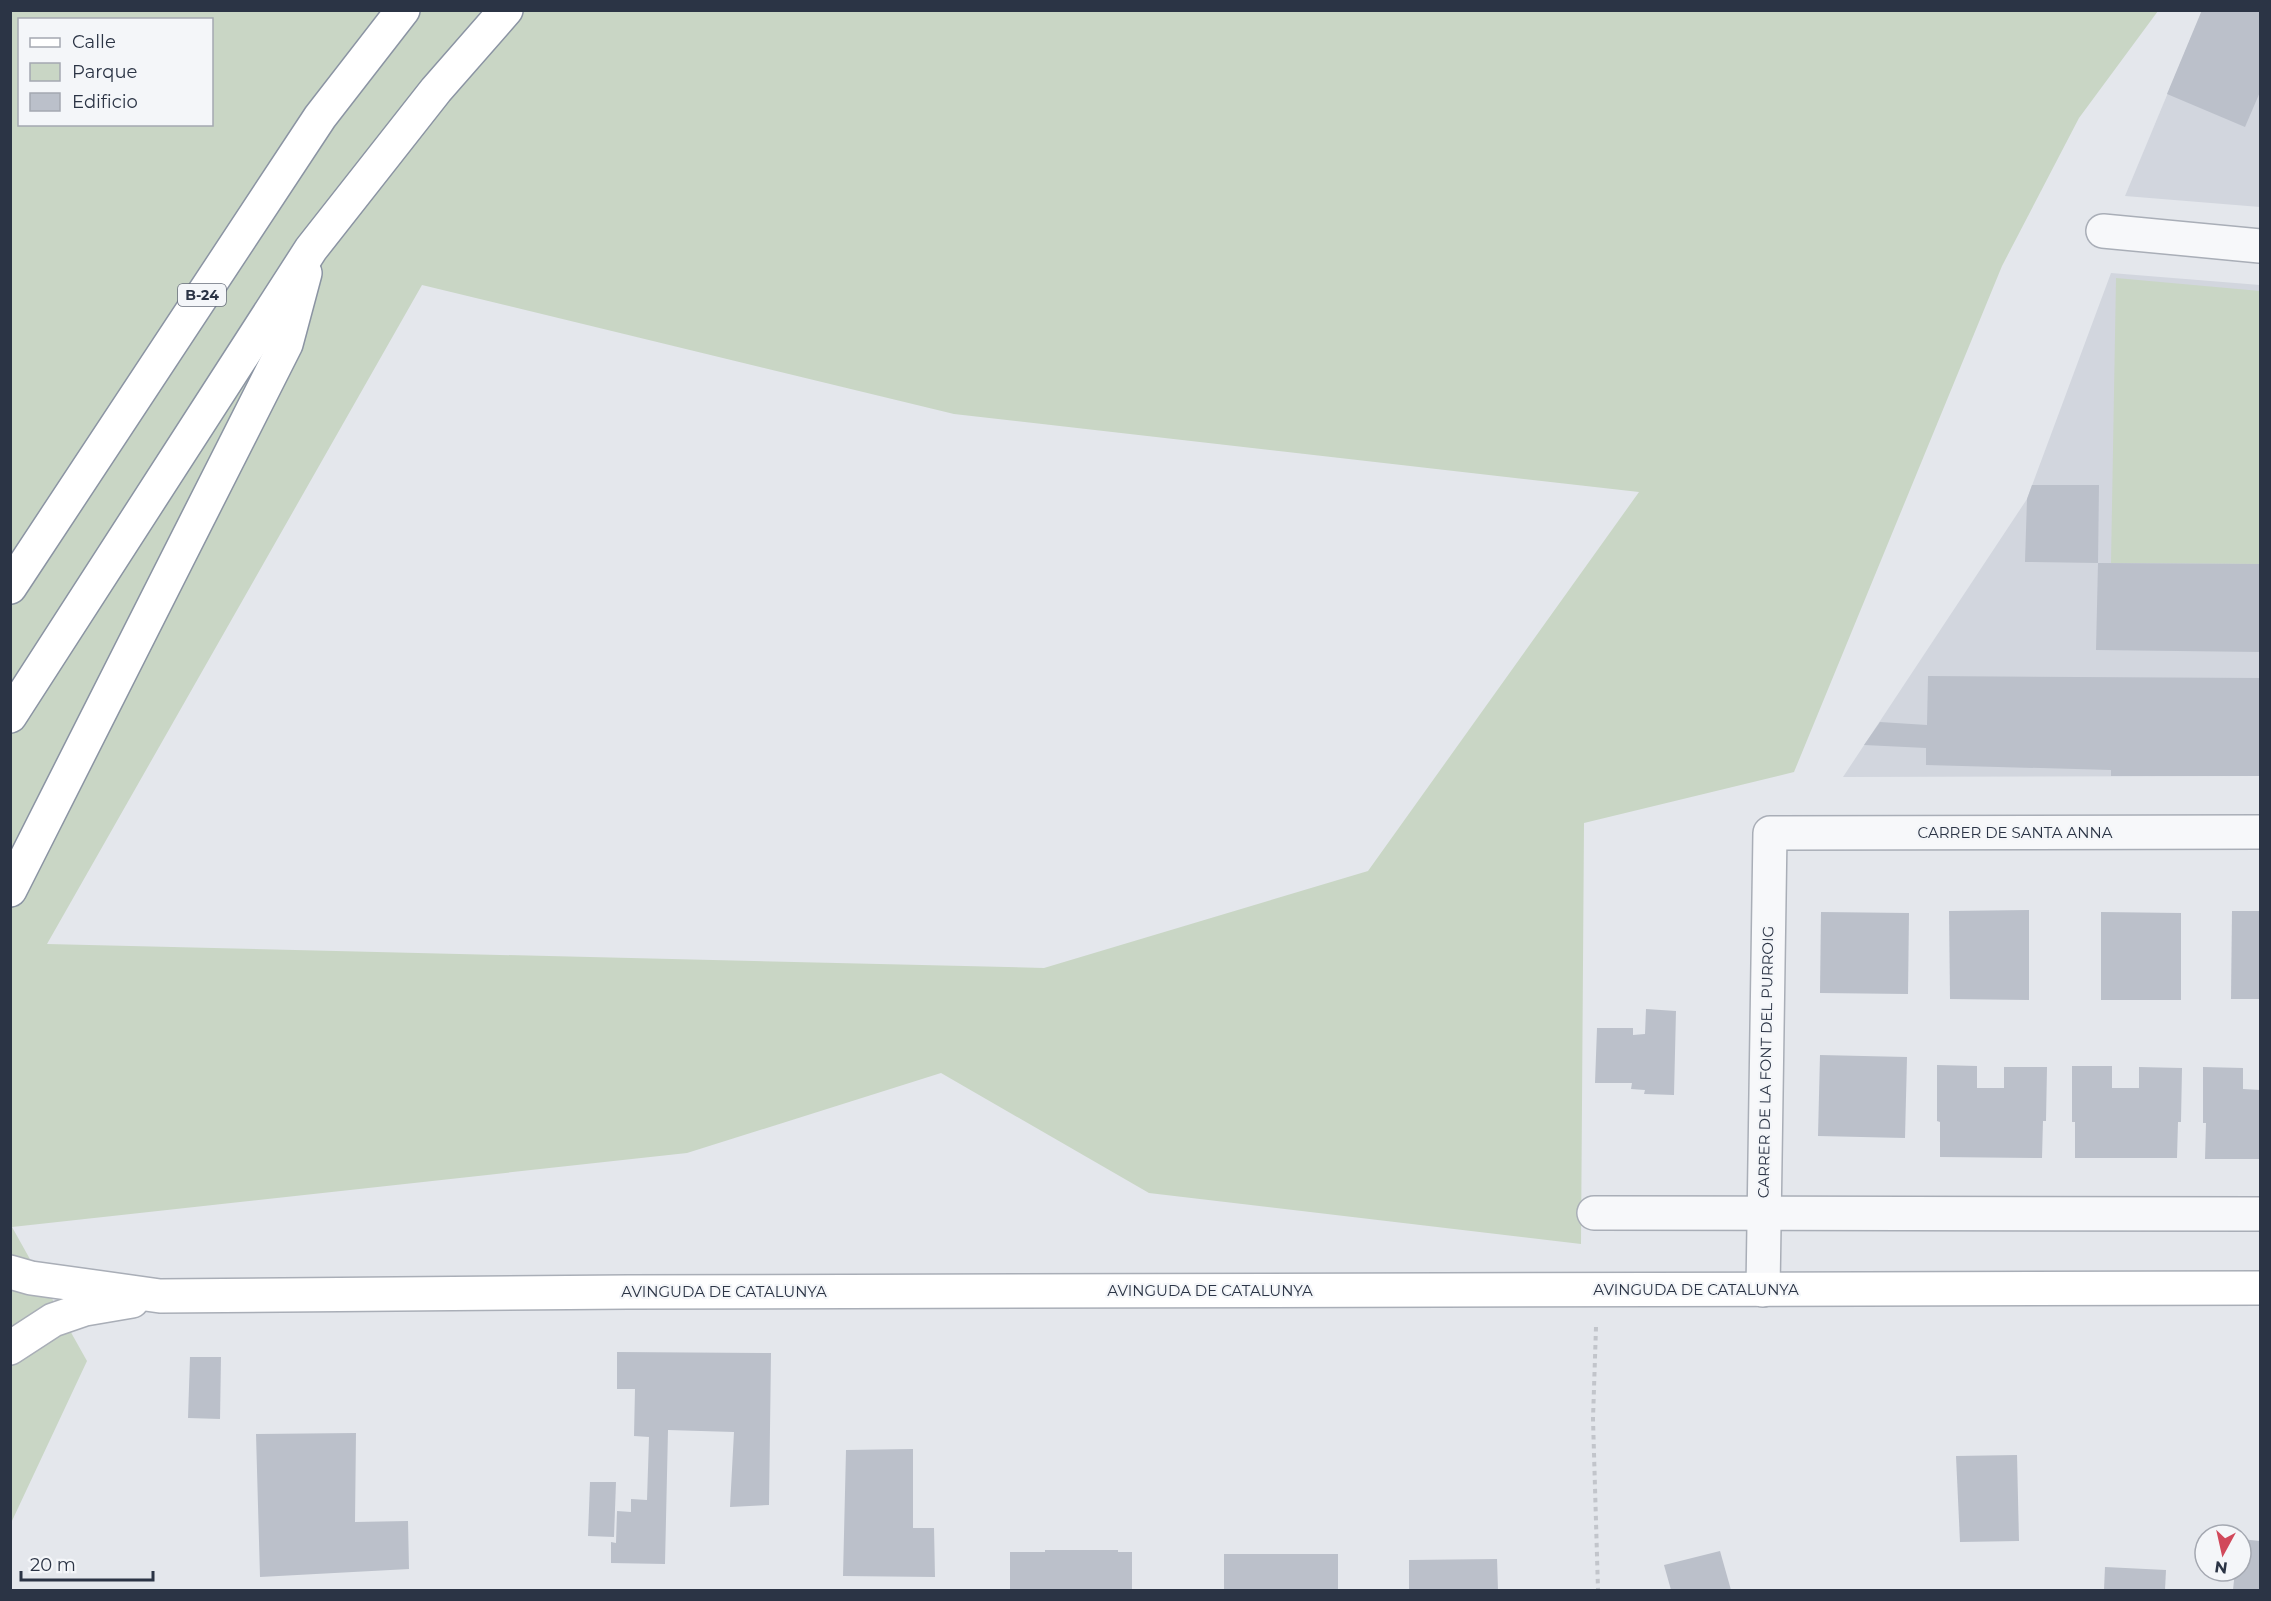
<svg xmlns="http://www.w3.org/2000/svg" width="2271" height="1601" font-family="Montserrat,sans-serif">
<rect width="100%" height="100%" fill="#e4e7ec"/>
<g fill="#d2d6de">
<polygon points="2202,11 2260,11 2260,207 2125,196"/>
<polygon points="2111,273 2260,285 2260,776 1843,777 2027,499"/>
</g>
<g fill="#c9d6c5" fill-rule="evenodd">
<path d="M 11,11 L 2158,11 L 2079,118 L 2002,266 L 1794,772 L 1584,823 L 1581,1244 L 1149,1193 L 941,1073 L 687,1153 L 12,1227 L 87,1361 L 11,1523 ZM 20,20 L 212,20 L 212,124 L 20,124 ZM 422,285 L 954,414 L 1639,492 L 1368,871 L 1044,968 L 47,944 Z"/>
<polygon points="2116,278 2260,291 2260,564 2111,563"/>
</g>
<g fill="#bbc0ca">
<polygon points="2202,10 2260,10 2260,92 2245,127 2167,94"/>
<polygon points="2032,485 2099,485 2098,563 2025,562 2027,499"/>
<polygon points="2098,563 2260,564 2260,652 2096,650"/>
<polygon points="1928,676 2260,678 2260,776 2111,776 2111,770 1926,765 1926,748 1864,745 1880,722 1927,725"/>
<polygon points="2029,910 2029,1000 1950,999 1949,911"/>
<polygon points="2232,911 2260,911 2260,999 2231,999"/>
<polygon points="1821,912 1909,913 1908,994 1820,993"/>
<polygon points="2101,912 2181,913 2181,1000 2101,1000"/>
<polygon points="1646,1009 1676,1011 1674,1095 1644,1094 1645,1090 1631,1089 1632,1083 1595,1083 1597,1028 1633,1028 1633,1035 1645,1034"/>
<polygon points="1820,1055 1907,1057 1905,1138 1818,1136"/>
<polygon points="1937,1065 1977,1066 1977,1088 2004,1088 2004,1067 2047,1067 2046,1121 2043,1121 2042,1158 1940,1157 1940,1122 1937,1121"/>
<polygon points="2072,1066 2112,1066 2112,1088 2139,1088 2139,1067 2182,1068 2181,1122 2178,1122 2177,1158 2075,1158 2075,1122 2072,1122"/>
<polygon points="2203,1067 2243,1068 2243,1089 2260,1090 2260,1159 2205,1159 2206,1123 2203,1123"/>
<polygon points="617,1352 771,1353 769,1505 730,1507 734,1432 668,1430 665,1564 611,1563 611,1542 616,1543 617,1511 631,1512 631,1499 647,1500 649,1437 634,1436 635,1389 617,1389"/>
<polygon points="190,1357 221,1357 220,1419 188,1418"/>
<polygon points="356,1433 355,1522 408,1521 409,1569 260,1577 256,1434"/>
<polygon points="913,1449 913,1528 934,1528 935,1577 843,1576 846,1450"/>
<polygon points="2017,1455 2019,1541 1960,1542 1956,1456"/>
<polygon points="590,1482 616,1482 614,1537 588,1536"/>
<polygon points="2241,1539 2260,1541 2260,1590 2233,1590 2235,1571 2241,1571"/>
<polygon points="1045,1550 1118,1550 1118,1552 1132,1552 1132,1590 1010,1590 1010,1552 1045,1552"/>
<polygon points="1720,1551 1731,1590 1671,1590 1664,1565"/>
<rect x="1224" y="1554" width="114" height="36"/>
<polygon points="1497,1559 1498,1590 1409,1590 1409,1560"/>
<polygon points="2105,1567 2166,1570 2165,1590 2104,1590"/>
</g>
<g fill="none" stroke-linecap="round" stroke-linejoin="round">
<defs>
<g id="street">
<polyline points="2103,231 2260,246"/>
<polyline points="1594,1213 2260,1214"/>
<polyline points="1763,1290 1770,833 2260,832"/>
</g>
<g id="secondary">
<polyline points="10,1272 31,1278 160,1296 628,1292 2260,1288"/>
<polyline points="10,1348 53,1320 85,1309 132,1301"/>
</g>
<g id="highway">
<polyline points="10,587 320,117 403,10"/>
<polyline points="10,716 311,249 436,90 506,10"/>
<polyline points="10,890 286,344 305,273"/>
</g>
</defs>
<use href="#street" stroke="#a9aeb7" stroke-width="36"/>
<use href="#secondary" stroke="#a9aeb7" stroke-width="36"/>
<use href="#highway" stroke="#8b94a3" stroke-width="36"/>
<polyline stroke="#c2c5cb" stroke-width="4" stroke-dasharray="4.5 4.5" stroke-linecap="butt" points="1596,1327 1593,1419 1598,1590"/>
<use href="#street" stroke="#f7f8fa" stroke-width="33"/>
<use href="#secondary" stroke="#fff" stroke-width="33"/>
<use href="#highway" stroke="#fff" stroke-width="33"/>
</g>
<g text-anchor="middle" stroke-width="4.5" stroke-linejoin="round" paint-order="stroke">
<rect fill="#f4f6f9" stroke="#676e7b" stroke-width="1.5" x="178" y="284" width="48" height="22" rx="4.5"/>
<g font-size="14" font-weight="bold" fill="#2b3445">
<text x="202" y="300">B-24</text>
</g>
<g font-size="15" fill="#2b3445" stroke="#f4f6f9">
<text x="2015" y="838">CARRER DE SANTA ANNA</text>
<text transform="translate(1766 1062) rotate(-89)" y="5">CARRER DE LA FONT DEL PURROIG</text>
<text x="1696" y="1295">AVINGUDA DE CATALUNYA</text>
<text x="1210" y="1296">AVINGUDA DE CATALUNYA</text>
<text x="724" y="1297">AVINGUDA DE CATALUNYA</text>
</g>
</g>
<rect width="2271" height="1601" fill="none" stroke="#2b3445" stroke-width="24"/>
<rect x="18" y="18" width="195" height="108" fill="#f4f6f9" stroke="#a4a8b1" stroke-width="1.5"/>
<rect x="30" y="38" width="30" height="9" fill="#ffffff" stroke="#a4a8b1" stroke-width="1.5"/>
<text x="72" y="48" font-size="18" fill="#2b3445">Calle</text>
<rect x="30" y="63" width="30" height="18" fill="#c9d6c5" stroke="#a4a8b1" stroke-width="1.5"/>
<text x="72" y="78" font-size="18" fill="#2b3445">Parque</text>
<rect x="30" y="93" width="30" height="18" fill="#bbc0ca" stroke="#a4a8b1" stroke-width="1.5"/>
<text x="72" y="108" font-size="18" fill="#2b3445">Edificio</text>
<g transform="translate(2223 1553) rotate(188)"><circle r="28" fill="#f4f6f9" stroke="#a4a8b1" stroke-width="1.5"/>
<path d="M0-4.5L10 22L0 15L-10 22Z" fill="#d1495b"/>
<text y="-9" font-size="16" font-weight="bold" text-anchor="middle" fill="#2b3445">N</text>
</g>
<path d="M21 1571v9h132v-9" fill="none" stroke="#2b3445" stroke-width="3"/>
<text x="30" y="1571" font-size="18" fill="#2b3445" stroke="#f4f6f9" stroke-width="4.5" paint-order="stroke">20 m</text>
</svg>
